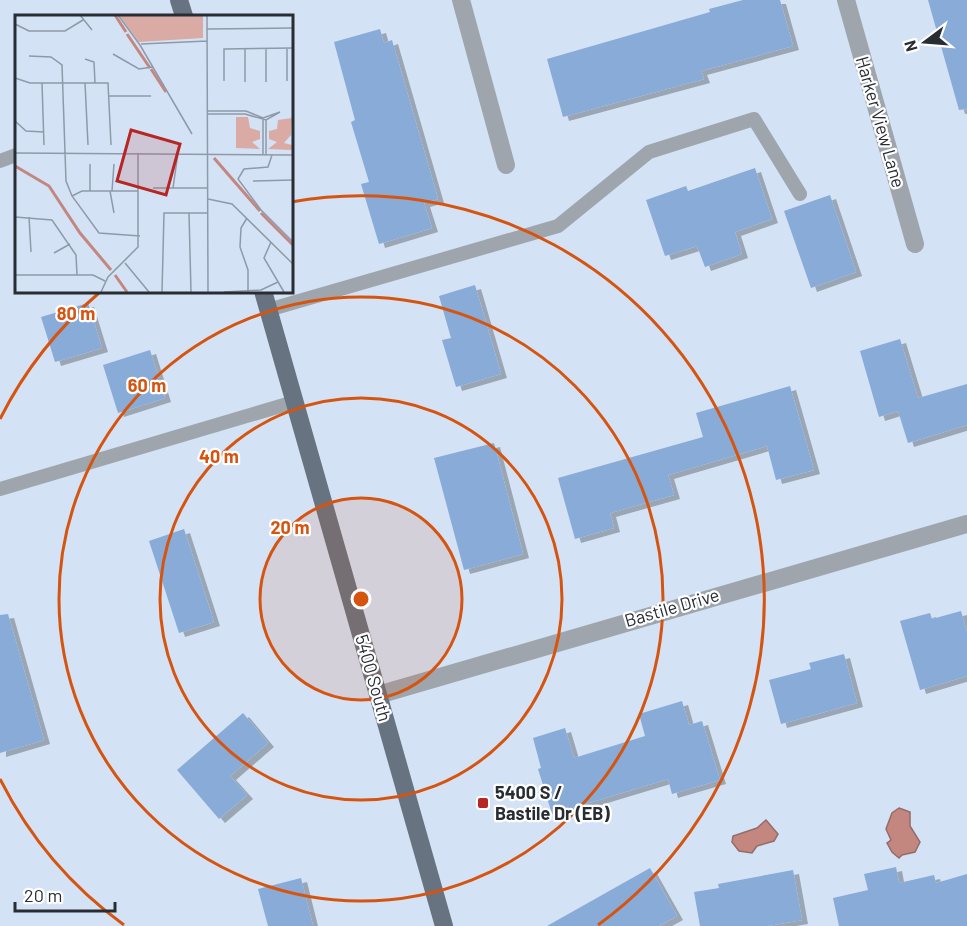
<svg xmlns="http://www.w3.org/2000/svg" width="967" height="926" font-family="Barlow,sans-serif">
<defs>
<filter id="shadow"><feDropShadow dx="6" dy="4" stdDeviation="0" flood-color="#0004"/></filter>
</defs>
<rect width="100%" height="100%" fill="#d4e2f5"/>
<g fill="#c38780" stroke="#946c69" stroke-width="1.5">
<polygon points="899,808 910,812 910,826 920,842 915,852 902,855 899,858 892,852 887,843 891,840 886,829 892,813"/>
<polygon points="766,820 778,834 774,841 757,846 752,853 739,851 732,842 733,836 757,828"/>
</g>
<g fill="#88abd8" filter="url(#shadow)">
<polygon points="743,0 780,0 793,46 701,71 704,79 563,117 547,59 710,12 709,9"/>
<polygon points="928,0 967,0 967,109 959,110"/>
<polygon points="380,29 384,43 392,40 438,199 424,203 432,228 379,244 361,184 369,182 351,122 355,120 334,42"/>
<polygon points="755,168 772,219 735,232 742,254 705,267 697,246 665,256 646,200 686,186 688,191"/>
<polygon points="830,195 856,272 811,288 784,211"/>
<polygon points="475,285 501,374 456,387 442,340 451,338 439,296"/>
<polygon points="88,303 102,348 55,362 41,317"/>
<polygon points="900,339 918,398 967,384 967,425 908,443 898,411 879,417 860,351"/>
<polygon points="150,350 165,398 118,413 103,365"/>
<polygon points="790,386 814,470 776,480 767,446 668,475 674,495 610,513 614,528 575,539 558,478 703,437 696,413"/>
<polygon points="494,443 523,554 464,570 434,458"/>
<polygon points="184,529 214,622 179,633 149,541"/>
<polygon points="961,611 967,632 967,676 920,690 900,621 930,613 932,619"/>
<polygon points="8,614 44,740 0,753 0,615"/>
<polygon points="844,654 857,703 781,724 769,680 811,669 809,663"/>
<polygon points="682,701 689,725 702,721 720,780 672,794 668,779 552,814 538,769 541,768 533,738 565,728 574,758 645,736 639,714"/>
<polygon points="243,713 268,743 230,776 247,795 219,819 177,770"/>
<polygon points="896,867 899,883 934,875 936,883 967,874 967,926 839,926 833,898 868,890 864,874"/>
<polygon points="650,868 677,916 659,926 547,926"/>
<polygon points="793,870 802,920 767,926 700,926 694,892 719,888 718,884"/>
<polygon points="301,878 313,926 268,926 258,889"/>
</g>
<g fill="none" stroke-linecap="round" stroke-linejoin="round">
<g stroke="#9fa5ad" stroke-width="14">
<polyline points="0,161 16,155"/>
<polyline points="268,310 558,226 649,152 754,119 800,194"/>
<polyline points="0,489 294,402"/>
</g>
<g stroke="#9fa5ad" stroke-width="18">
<polyline points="461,0 506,165"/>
<polyline points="846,0 915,244"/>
<polyline points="378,695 967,524"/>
</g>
<g stroke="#687381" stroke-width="18">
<polyline points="179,0 184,16"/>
<polyline points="263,291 444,926"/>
</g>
</g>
<circle cx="361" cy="599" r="101" fill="#d55510" fill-opacity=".12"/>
<g fill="none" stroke="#d55510" stroke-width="3">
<circle cx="361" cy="599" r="101"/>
<circle cx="361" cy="599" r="201"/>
<circle cx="361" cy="599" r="302"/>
<path d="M124 925A403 403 0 0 1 0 779M0 419A403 403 0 0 1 99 293M291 202A403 403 0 0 1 598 925"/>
</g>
<rect fill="#b62624" stroke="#fff" stroke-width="2" x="477" y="797" width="12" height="12" rx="3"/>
<g text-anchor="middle" stroke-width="4.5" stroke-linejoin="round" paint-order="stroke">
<g font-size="18" fill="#282d34" stroke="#fff">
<text transform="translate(880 122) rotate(74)" y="6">Harker View Lane</text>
<text transform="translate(672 608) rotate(-16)" y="6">Bastile Drive</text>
<text transform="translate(373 678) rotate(74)" y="6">5400 South</text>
</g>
<g font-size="18" font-weight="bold" fill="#282d34" stroke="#fff" text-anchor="start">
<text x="495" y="799">5400 S /<tspan x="495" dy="21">Bastile Dr (EB)</tspan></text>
</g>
</g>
<g transform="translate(15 15)">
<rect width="278" height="278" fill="#d4e2f5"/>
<path d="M 104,0 L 188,0 L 188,23 L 124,27 ZM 221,102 L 233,102 L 235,113 L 245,116 L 245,124 L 237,127 L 245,134 L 221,133 ZM 277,103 L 276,120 L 269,128 L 277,130 L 277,135 L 253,134 L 262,127 L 254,124 L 254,116 L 262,114 L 263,105 Z" fill="#daaaa4"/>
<path fill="none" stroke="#c38780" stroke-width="3" d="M 100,0 L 111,17M 112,19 L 135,53M 136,54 L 151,77M 199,143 L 245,196M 0,151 L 34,171 L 65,218 L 96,255M 246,198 L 278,230M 100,260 L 112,277"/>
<path fill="none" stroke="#8f9aa8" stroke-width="1.5" d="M 65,0 L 77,15M 103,0 L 125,30 L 177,119M 192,0 L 193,277M 0,9 L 14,16 L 50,16 L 68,5M 192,14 L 278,13M 126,29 L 192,26M 230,33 L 230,67M 251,33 L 251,67M 272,33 L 272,66M 98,39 L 124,54 L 138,52M 14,41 L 36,42 L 47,50 L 51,166 L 57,181 L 84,218 L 125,221M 70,44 L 79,47 L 80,68M 0,63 L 15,68 L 93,68 L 96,130M 209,66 L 209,34 L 278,33M 27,68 L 29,130M 70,68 L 73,130M 93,81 L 136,81M 193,96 L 231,96 L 248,103 L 265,97M 193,99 L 230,99 L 251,105 L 265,97M 248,105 L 248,139M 251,105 L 251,140M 0,106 L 11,116 L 29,117M 0,138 L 278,140M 257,140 L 253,152 L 229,154 L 223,164 L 246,195 L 278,227M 238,166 L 278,165M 138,173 L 193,173M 158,173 L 163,138M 75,176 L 75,149M 95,176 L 99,198M 97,176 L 99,149M 57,181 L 67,176 L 123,176M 193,184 L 217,189 L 278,249M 174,198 L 176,277M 0,202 L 37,205 L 61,240 L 62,260M 14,202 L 16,237M 232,203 L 226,213 L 225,232 L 233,255 L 233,277M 256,227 L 249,243 L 269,277M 39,238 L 55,229M 110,248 L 134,277M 0,260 L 78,260 L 90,266M 86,277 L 93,262 L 123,232 L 123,138M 147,277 L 149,198 L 193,198M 209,277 L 246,275 L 263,267"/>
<path fill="#b62624" fill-opacity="0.15" stroke="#b62624" stroke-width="3" d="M 116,115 L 165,129 L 151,180 L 102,166 Z"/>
<rect width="278" height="278" fill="none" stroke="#282d34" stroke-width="3"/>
</g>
<circle cx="361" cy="599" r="9" fill="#d55510" stroke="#fff" stroke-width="3"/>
<g font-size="18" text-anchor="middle" font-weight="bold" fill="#d55510" stroke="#fff" stroke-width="4.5" stroke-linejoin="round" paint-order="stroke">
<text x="76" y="320">80 m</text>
<text x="147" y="392">60 m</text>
<text x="219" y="463">40 m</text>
<text x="290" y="534">20 m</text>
</g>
<g transform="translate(925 42) rotate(254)" stroke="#ffffff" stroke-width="4.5" paint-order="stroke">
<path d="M0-4.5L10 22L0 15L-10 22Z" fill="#282d34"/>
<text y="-9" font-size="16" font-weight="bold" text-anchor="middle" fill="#282d34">N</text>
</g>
<path d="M15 902v9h100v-9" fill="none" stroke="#282d34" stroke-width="3"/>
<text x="24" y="902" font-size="18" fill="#282d34" stroke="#ffffff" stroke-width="4.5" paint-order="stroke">20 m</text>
</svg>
